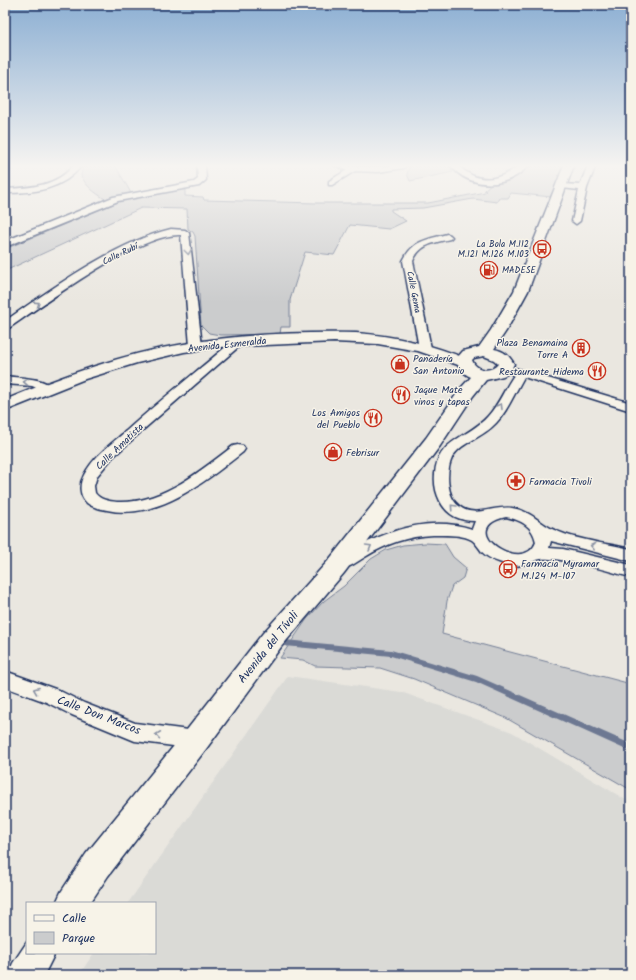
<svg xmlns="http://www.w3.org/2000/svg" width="636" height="980" font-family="Kalam,sans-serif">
<rect width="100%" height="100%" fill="#eae7e0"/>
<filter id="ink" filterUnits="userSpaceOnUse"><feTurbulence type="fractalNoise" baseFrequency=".025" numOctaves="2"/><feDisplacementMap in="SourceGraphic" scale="8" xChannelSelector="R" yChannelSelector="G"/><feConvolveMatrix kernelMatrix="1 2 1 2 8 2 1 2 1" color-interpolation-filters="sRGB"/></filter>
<g filter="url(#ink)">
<polygon fill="#dadad6" points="288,676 401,692 512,732 631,803 631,975 79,975 94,953 155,953 155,903 128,903"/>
<g fill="#cbcccd" stroke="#737e96">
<path d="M 83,165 L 115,165 L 131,193 L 105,199 C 94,192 87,187 81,176 Z"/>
<polygon points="410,165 449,165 453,172 410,181 407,174"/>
<polygon points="531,165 563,165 552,197 511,193 508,198 499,198 497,202 473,199 423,208 391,209 391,211 406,221 389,229 350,225 334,255 305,252 290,300 290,327 281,327 280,334 220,335 209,333 201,325 195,236 193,232 188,229 187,209 141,208 5,271 5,249 128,198 185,188 185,196 203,197 204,200 316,203 428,203 485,192 486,191 484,190 492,183 515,176"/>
<polygon points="425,543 445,544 453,557 466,568 463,578 452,586 447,601 442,634 631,684 631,790 506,718 414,679 380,668 315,666 303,660 280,658 307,619 324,601 344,586 371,559 386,550 403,545"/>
</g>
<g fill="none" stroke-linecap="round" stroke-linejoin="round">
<polygon fill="#6d7892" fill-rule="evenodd" points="285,640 391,650 477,676 631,744 631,752 476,682 391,656 285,646 283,645 282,643 283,641"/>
<defs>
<g id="minor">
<path d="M 74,165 L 82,165 C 63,190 34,193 5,193 L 5,189 C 31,188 57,186 74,165 Z"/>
<polygon points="197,165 205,165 206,180 199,186 118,201 5,247 5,241 113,197 194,182 198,179"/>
<polygon points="334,165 370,167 406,165 404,168 378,172 355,171 332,185 329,185 329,181 347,170"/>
<path d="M 450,165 L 458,165 C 473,180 490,183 509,172 C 517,168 520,164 529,165 C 508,189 470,190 450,165 Z"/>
<polygon points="588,165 596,165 587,188 580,221 576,224 572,221 579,190 562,188 558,186 562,184 580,185"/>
<path d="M 171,229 L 185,230 L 189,233 L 202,346 L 200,348 L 192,348 L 190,346 L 181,235 C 141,232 44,304 9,328 L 5,329 L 5,321 C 53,288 114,243 171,229 Z"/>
<path d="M 447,234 L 450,235 L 452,237 L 450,239 C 434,243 420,244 413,261 L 431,348 L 425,351 L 419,348 L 403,261 C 413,240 426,240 447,234 Z"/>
<path d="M 239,338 L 245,341 L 243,343 L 144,429 L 112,458 L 97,476 L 94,486 L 95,493 C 100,500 109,501 117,502 C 162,504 200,471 233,446 L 238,445 L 243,446 L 245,449 L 243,452 C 206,481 157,521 107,510 C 101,509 92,507 87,503 C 79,495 79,484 84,475 C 93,457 111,444 126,431 C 161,399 199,370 235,339 Z"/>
<path d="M 511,367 L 631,403 L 631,411 L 524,377 C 514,394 507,413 493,426 C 481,438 460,443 452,458 C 446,471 446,496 459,506 C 474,519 495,505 512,508 C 534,512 539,524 557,531 C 577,540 609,544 631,549 L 631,561 L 551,541 L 549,548 L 563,549 L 631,565 L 631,577 C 611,572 560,556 541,559 C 530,561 522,568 509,565 C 500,563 489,559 482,552 C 479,548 476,543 472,540 C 461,534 446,535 433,535 C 408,536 386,544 365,557 C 356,562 348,570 338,567 L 335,563 L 338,559 C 377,534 425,514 472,529 L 475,521 C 459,521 447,515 440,501 C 436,493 434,484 435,474 C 437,439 469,438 488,416 C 499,404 505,388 514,375 L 507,372 L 505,370 L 507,368 ZM 506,517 C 521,520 533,526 536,542 C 524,576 453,529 506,517 Z"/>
<path d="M 5,376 C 17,378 44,377 52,388 L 50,391 L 46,392 L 32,386 L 5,384 Z"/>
<polygon points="5,671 58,690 84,703 135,723 196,731 203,734 205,740 203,746 196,749 135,741 72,715 46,702 5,687"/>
</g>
<path id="tertiary" d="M 356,333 C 396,336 432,344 469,360 L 471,363 L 469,366 L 464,367 L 418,351 L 378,344 L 334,342 L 220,347 L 184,352 L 137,363 L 85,379 L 5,411 L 5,400 C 63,376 122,354 184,344 C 240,334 299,332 356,333 Z"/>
<g id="secondary">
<path d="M 564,165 L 574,165 L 528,291 L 506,331 L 494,349 C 504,351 509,355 514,364 L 509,373 L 503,376 L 486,380 L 473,396 L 440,446 L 344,573 L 281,647 L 206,749 L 108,876 L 90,903 L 56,903 L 61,892 L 86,854 L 186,731 L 263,633 L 328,561 L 426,438 L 460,389 L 471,377 C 462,373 458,368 456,359 L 463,351 L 479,347 L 491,330 L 514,291 ZM 484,356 L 494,360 L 498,364 C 491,373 476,371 472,360 L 474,358 Z"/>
<polygon points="27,942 27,953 55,953 44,975 8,975 13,963"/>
</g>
</defs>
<use href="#minor" stroke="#1b2f5e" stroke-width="3"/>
<use href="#tertiary" stroke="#1b2f5e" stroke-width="3"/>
<use href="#secondary" stroke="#1b2f5e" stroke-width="3"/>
<use href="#minor" fill="#f7f3e8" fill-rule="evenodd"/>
<use href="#tertiary" fill="#f7f3e8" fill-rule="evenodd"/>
<use href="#secondary" fill="#f7f3e8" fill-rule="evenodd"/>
</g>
<defs><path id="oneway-chevron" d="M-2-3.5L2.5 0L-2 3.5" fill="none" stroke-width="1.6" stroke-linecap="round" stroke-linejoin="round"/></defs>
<g stroke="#8991a3">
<use href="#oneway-chevron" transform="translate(188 252) rotate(83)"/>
<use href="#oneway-chevron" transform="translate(37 304) rotate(-34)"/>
<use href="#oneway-chevron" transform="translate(26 382) rotate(-177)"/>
<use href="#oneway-chevron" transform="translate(500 406) rotate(-59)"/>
<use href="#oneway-chevron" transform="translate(453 507) rotate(-133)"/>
<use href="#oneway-chevron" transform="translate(593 546) rotate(-167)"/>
<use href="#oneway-chevron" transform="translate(369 547) rotate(-30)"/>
<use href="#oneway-chevron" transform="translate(36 690) rotate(-159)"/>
<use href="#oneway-chevron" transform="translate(158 735) rotate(-172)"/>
</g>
</g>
<linearGradient id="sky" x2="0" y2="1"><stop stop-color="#8cafd3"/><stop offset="0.55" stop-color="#f6f4f1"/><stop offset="1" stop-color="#f6f4f1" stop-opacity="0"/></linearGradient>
<rect width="636" height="302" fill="url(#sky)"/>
<defs>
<symbol id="bus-ring" viewBox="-11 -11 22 22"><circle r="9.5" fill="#f7f3e8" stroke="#c8321e" stroke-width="1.5"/><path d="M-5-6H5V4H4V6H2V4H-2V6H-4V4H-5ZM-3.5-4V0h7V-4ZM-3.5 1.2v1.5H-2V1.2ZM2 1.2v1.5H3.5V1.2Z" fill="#c8321e"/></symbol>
<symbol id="fuel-ring" viewBox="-11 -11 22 22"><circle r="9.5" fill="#f7f3e8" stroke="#c8321e" stroke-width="1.5"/><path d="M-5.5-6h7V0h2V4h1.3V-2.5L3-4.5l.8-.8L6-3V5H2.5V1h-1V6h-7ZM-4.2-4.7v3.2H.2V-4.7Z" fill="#c8321e"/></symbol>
<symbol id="building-ring" viewBox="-11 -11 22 22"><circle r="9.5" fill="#f7f3e8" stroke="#c8321e" stroke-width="1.5"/><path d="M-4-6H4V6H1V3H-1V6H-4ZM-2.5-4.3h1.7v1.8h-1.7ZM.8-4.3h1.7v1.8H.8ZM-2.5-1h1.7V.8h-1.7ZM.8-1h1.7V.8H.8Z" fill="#c8321e"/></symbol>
<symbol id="shop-ring" viewBox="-11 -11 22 22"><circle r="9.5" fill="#f7f3e8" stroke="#c8321e" stroke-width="1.5"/><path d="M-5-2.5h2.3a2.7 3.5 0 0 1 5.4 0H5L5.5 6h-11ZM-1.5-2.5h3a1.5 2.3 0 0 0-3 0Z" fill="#c8321e"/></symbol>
<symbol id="restaurant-ring" viewBox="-11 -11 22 22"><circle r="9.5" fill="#f7f3e8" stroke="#c8321e" stroke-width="1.5"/><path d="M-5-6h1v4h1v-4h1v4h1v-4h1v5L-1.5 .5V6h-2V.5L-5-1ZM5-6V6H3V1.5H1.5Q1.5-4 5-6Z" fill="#c8321e"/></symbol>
<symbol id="pharmacy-ring" viewBox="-11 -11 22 22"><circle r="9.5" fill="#f7f3e8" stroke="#c8321e" stroke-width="1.5"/><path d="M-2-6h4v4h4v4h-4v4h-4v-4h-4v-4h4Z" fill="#c8321e"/></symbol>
</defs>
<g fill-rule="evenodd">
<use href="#bus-ring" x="532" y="239" width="20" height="20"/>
<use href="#fuel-ring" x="479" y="260" width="20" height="20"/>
<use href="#building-ring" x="571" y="338" width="20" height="20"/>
<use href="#shop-ring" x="390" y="354" width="20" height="20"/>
<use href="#restaurant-ring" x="587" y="361" width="20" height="20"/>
<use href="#restaurant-ring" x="391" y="385" width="20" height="20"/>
<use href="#restaurant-ring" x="363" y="408" width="20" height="20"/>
<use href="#shop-ring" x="323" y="442" width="20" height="20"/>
<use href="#pharmacy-ring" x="506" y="471" width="20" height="20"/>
<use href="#bus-ring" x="498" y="559" width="20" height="20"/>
</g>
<g text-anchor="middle" stroke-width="3" stroke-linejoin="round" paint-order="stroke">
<g font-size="9" fill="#1b2f5e" stroke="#f7f3e8" text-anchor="end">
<text x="529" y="247">La Bola M.112<tspan x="529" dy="10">M.121 M.126 M.103</tspan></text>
<text x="502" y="273" text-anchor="start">MADESE</text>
</g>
<g font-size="9" fill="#1b2f5e" stroke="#f7f3e8">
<text transform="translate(120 254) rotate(-26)" y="3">Calle Rubí</text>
<text transform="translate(414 292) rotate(79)" y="3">Calle Gema</text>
</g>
<g font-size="10" fill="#1b2f5e" stroke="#f7f3e8" text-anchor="start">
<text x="568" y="346" text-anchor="end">Plaza Benamaina<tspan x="568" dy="12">Torre A</tspan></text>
<text x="413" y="362">Panadería<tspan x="413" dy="12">San Antonio</tspan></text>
<text x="584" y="375" text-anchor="end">Restaurante Hidema</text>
<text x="414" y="393">Jaque Mate<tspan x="414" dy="12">vinos y tapas</tspan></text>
<text x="360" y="416" text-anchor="end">Los Amigos<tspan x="360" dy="12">del Pueblo</tspan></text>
<text x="346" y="456">Febrisur</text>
<text x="529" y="485">Farmacia Tivoli</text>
<text x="521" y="567">Farmacia Myramar<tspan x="521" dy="12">M.124 M-107</tspan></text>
</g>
<g font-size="10" fill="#1b2f5e" stroke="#f7f3e8">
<text transform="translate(227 344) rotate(-6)" y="4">Avenida Esmeralda</text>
<text transform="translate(119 446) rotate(-44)" y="4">Calle Amatista</text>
</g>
<g font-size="12" fill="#1b2f5e" stroke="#f7f3e8">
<text transform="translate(268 647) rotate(-51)" y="4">Avenida del Tívoli</text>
<text transform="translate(99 715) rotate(21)" y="4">Calle Don Marcos</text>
</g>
</g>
<rect width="636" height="980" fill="none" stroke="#f7f3e8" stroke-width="20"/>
<rect x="10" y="10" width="616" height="960" fill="none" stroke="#1b2f5e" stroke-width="1.5" filter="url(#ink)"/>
<rect x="26" y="902" width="130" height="52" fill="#f7f3e8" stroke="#9fa5b1"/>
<rect x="34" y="915" width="20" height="6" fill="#f7f3e8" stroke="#9fa5b1"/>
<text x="62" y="922" font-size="12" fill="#1b2f5e">Calle</text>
<rect x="34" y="932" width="20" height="12" fill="#cbcccd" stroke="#9fa5b1"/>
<text x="62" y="942" font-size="12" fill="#1b2f5e">Parque</text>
</svg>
